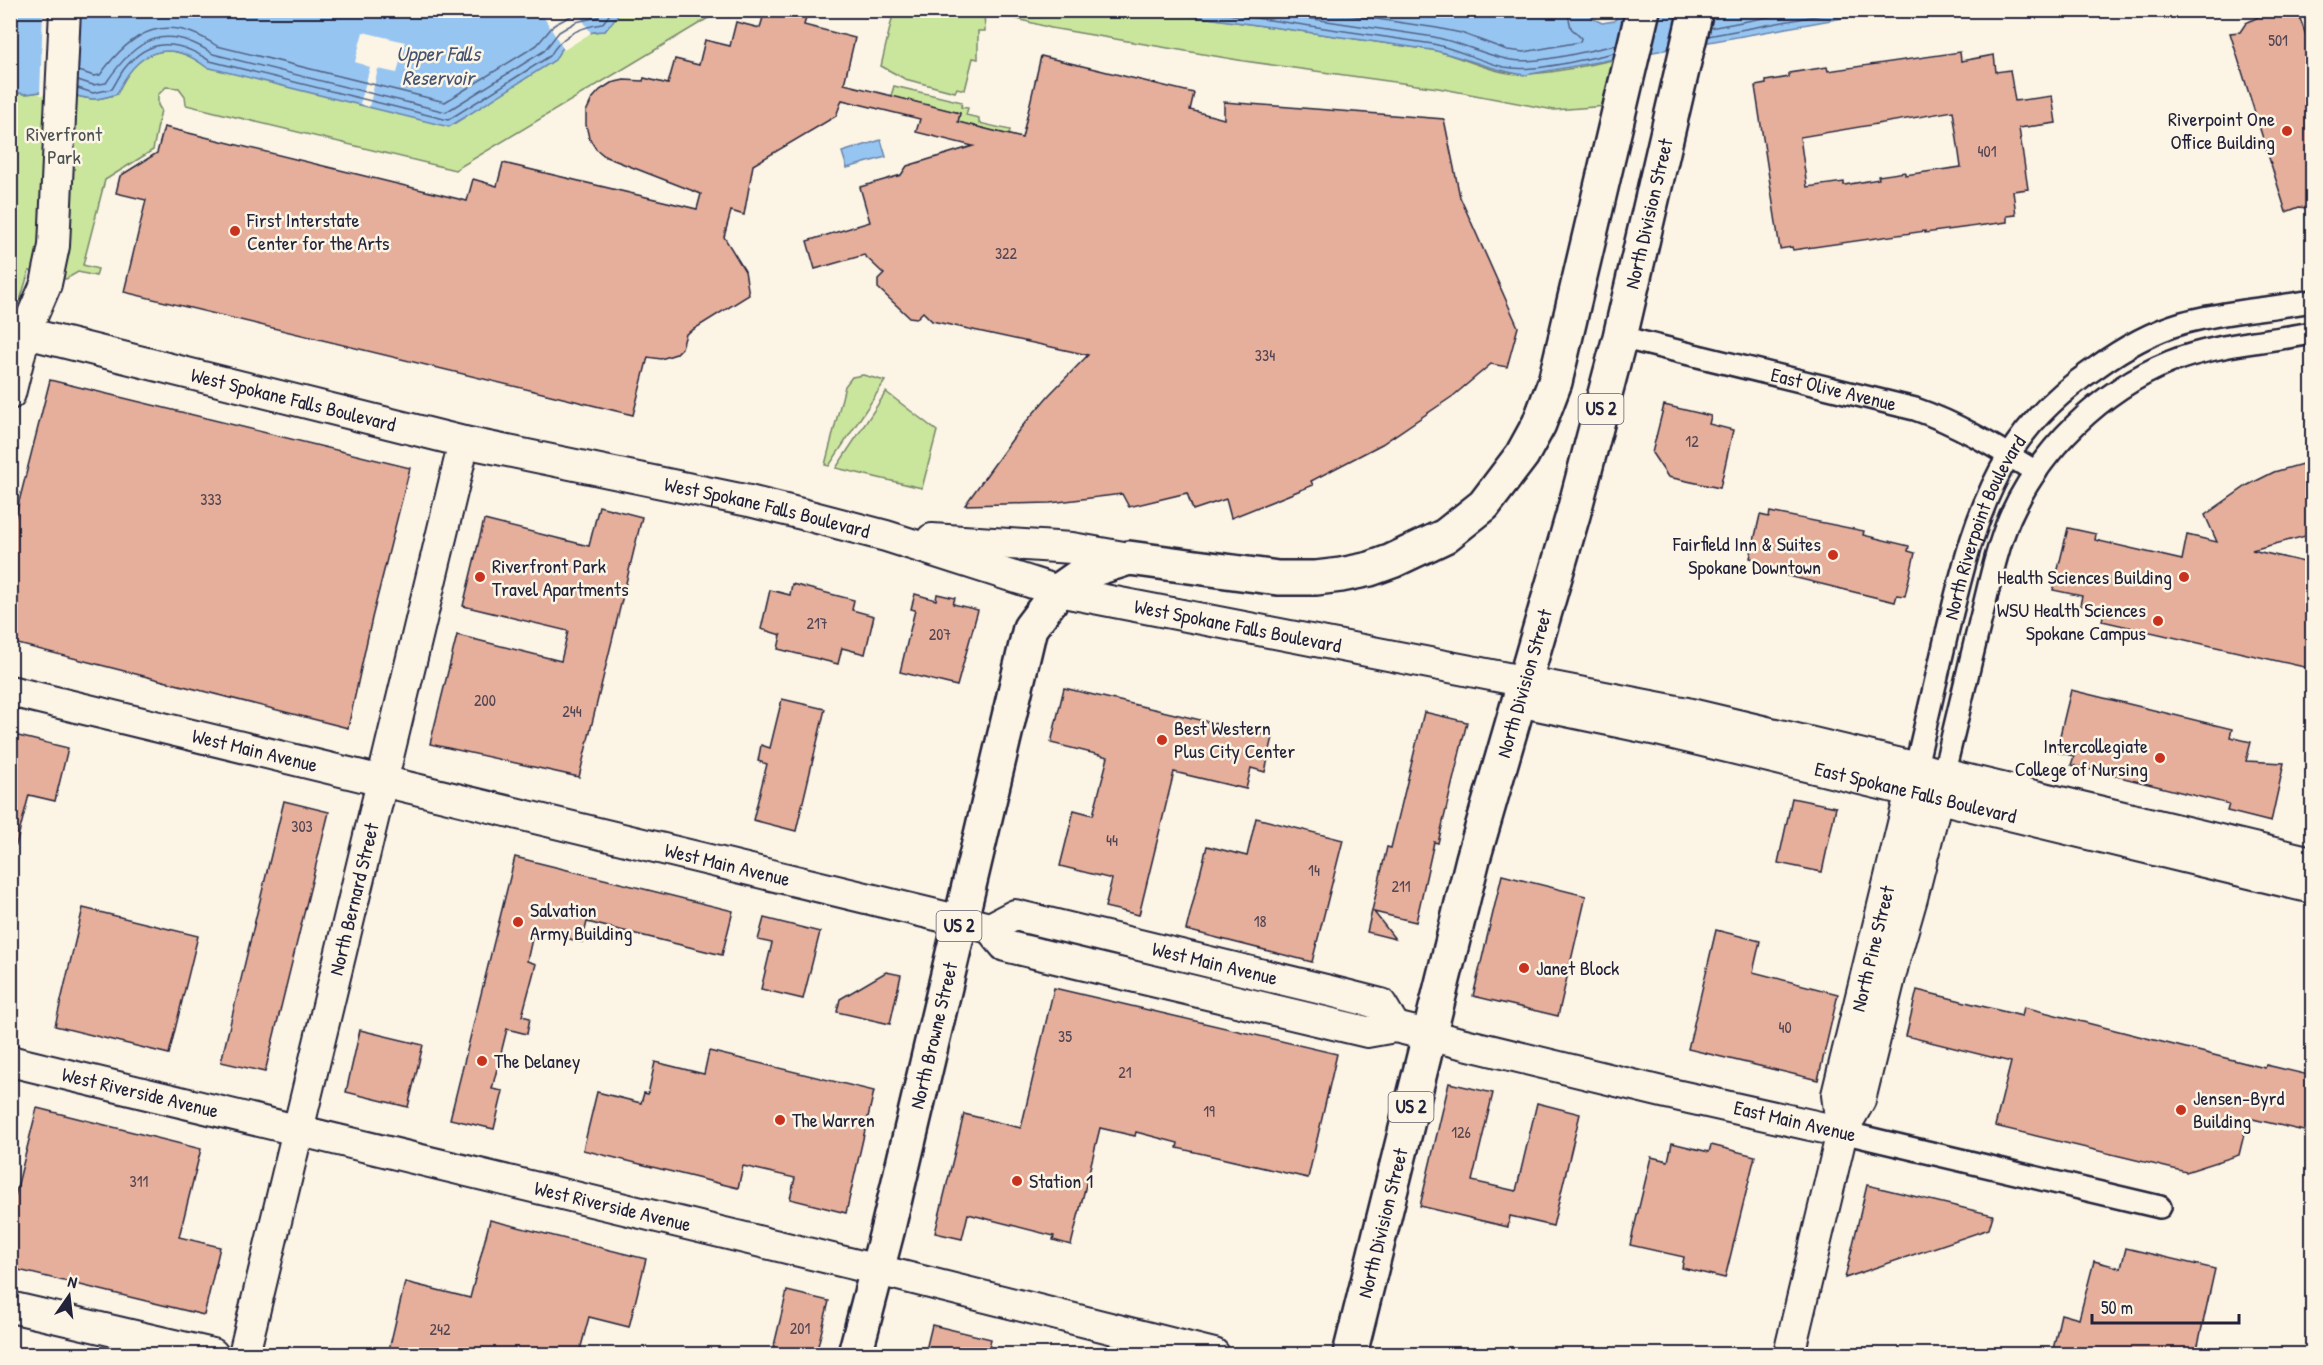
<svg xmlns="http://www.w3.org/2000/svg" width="2323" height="1365" font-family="'Patrick Hand',sans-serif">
<rect width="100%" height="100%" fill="#fcf5e5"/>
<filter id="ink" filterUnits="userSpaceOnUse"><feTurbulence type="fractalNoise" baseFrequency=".0167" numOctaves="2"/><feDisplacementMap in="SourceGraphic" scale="12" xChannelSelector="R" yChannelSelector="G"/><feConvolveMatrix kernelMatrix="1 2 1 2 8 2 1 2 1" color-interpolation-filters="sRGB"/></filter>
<g filter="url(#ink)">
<g fill="#cae59c" stroke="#76846c" stroke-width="1.5">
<polygon points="894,10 984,11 985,31 978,31 978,59 973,58 965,90 957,88 955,92 905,79 881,66"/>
<path d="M 621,11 L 720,11 L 455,170 L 186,105 L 185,96 L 179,88 L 166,87 L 158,95 L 158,105 L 161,110 L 153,150 L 105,180 L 83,265 L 98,269 L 96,276 L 78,272 L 66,279 L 29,271 L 20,301 L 11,304 L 11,91 C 28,97 35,91 52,91 C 66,91 82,99 94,99 C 101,99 110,96 117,94 C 136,51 167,37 207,67 L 559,51 C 572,38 586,31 605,31 Z"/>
<path d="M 988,11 L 1159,11 L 1432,50 C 1456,55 1479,67 1503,72 C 1535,79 1585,65 1618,59 L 1607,106 L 1554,110 L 1438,88 L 1244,61 L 1051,28 Z"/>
<polygon points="894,86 962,102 961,107 968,108 966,115 979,118 979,123 1010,130 1009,135 958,122 960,113 891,96"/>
<polygon points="863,375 885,381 829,466 825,465 845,386 852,377"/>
<polygon points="886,392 937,431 922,488 836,468"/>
</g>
<g fill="#97c5f2" stroke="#6884a9" stroke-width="1.5">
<path d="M 1589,10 L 1592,18 L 1602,23 L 1614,21 L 1621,10 L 1881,11 L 1525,75 C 1493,71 1464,57 1432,50 L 1159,11 Z"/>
<path d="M 11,11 L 621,11 L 605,31 C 584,31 564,40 555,60 L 449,127 L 206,67 C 168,37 136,51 117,94 C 110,96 101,99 94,99 C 82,99 66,91 52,91 C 35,91 28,97 11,91 Z"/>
<polygon points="881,140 886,157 847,168 842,152"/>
</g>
<g fill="#fcf5e5">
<polygon points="43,11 78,11 54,94 40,95"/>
<polygon points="540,11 577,11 591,33 564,50"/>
<polygon points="363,32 405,42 397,73 378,69 369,107 360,104 370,67 355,62"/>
</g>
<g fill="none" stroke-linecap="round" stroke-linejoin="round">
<g stroke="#516384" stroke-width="1.5">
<path d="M 1201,10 L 1433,44 C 1457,49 1480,61 1504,67 C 1534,73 1583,59 1614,53"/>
<path d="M 1253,10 L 1434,37 C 1459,42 1482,54 1506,59 C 1534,66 1586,51 1616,45"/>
<polyline points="1316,10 1437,28 1461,33 1507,50 1524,52 1580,42 1581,38 1571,28 1567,10"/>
<polyline points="1710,28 1806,10"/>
<polyline points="1708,36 1848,10"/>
<path d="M 79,71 L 94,76 L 100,75 C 133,29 167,12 217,46 L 445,102 L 537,45 L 554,25 L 582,10"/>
<path d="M 78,80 L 93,85 L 106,83 C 136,38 165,22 213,54 L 446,112 L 544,51 L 559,32 L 576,22 L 598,17 L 603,10"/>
<path d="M 78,88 L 93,93 L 112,89 C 116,83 119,76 124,69 C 150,36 178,40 210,61 L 448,120 L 550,56 C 561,35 580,27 602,24 L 613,10"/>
</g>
</g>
<g fill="#e5af9b" stroke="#22223b" stroke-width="1.5" fill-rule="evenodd">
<polygon points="765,10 795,10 807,13 804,25 855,38 844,84 960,113 958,122 1022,138 1041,56 1194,93 1190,110 1224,119 1224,102 1444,119 1460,197 1518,327 1507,367 1491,364 1453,396 1382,444 1311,481 1313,485 1231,518 1226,499 1193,510 1187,493 1129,507 1122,494 1050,503 965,505 1019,430 1049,395 1088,355 932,321 923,312 917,318 909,317 878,288 878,280 884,274 864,255 815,269 807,241 870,222 860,187 901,175 907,166 973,146 916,132 920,119 842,100 836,116 753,165 744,215 731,211 724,237 745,271 749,295 686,334 682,348 676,354 661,359 648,357 633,415 124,292 146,200 116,193 120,176 157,153 164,127 467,201 473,179 497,186 503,163 697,209 701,194 606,157 596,149 589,138 586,125 586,112 592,99 600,90 611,83 624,80 643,81 644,78 668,84 675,59 699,65 705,40 730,46 736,22 760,28"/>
<polygon points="2291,10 2297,10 2313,55 2313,209 2299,207 2286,212 2230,33 2240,32 2246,23 2260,16"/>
<path d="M 1960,52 L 1961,61 L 1994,55 L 1996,72 L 2010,70 L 2015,101 L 2052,96 L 2056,123 L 2019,128 L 2028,189 L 2013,191 L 2016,215 L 2007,216 L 2007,222 L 1992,224 L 1925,233 L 1925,231 L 1793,250 L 1792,247 L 1780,249 L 1755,86 L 1766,84 L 1766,81 L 1789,77 L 1789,73 L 1827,67 L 1828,71 ZM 1953,111 L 1961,167 L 1905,175 L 1905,172 L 1878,176 L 1879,179 L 1844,185 L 1844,182 L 1807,187 L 1800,137 Z"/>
<polygon points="50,380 410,468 372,618 348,728 10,642 10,537"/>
<polygon points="1664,405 1711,416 1709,424 1733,430 1720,488 1668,477 1652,453"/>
<polygon points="2313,461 2313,534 2252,550 2313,564 2313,669 2102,621 2104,611 2080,605 2082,596 2053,590 2068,528 2096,534 2095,540 2182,560 2187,535 2217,542 2205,515 2248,485 2274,472"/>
<polygon points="599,506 642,517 579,777 430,744 457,635 561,661 568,631 463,606 484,520 589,546"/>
<polygon points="1770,512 1864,531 1863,535 1909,546 1908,551 1915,553 1905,596 1897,595 1895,602 1756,568 1758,560 1750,558 1760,515 1769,517"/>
<polygon points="792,584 854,600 852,610 874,616 865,654 842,648 838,664 778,649 781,635 761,629 770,590 790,595"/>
<polygon points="915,594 936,600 937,594 955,598 953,604 978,610 957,686 900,672 915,610 911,609"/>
<polygon points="1064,688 1273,737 1265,772 1251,768 1246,789 1174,772 1139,915 1105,907 1112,879 1060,866 1074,810 1093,815 1108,757 1051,743"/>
<polygon points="2071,690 2232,729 2230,737 2251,742 2246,761 2284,763 2271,822 2227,811 2229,804 2071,765 2074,756 2056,752"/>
<polygon points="782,699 825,709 796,831 753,820 767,764 758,761 761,745 770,748"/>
<polygon points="1424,712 1467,722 1438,843 1434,842 1416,922 1374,912 1395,939 1367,932 1387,847 1391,848"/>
<polygon points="10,734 68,748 55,801 29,795 16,845 10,844"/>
<polygon points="1792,798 1836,807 1822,872 1778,863"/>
<polygon points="284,801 329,812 265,1072 221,1062"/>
<polygon points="1256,818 1343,840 1312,962 1186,930 1207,846 1247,856"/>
<polygon points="515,857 733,911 722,955 587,922 582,942 534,930 527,961 536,964 522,1016 530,1018 527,1034 507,1029 492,1089 503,1091 494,1129 450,1119"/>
<polygon points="1502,875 1586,896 1558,1016 1473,996"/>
<polygon points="83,908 198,936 169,1054 55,1026"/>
<polygon points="764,918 820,932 803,999 761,989 772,943 758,940"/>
<polygon points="1716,930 1760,941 1753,972 1838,994 1818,1080 1688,1049"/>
<polygon points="886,972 901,975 890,1024 837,1012 840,999"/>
<polygon points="1054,988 1337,1054 1308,1178 1177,1148 1178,1143 1136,1132 1135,1136 1100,1128 1071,1245 1053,1240 1054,1236 968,1214 962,1239 935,1233 964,1114 1021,1128"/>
<polygon points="1917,990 2022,1016 2024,1007 2265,1068 2266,1065 2313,1076 2313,1133 2248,1118 2239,1155 2186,1172 1995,1126 2011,1062 1906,1036"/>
<polygon points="360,1030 423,1045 408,1107 346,1092"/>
<polygon points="709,1051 874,1091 846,1213 790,1199 795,1178 743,1166 738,1188 583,1150 597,1092 641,1103 644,1093 648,1094 655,1062 704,1074"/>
<polygon points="1449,1083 1493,1093 1472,1181 1516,1191 1537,1103 1580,1114 1553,1226 1510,1216 1508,1227 1420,1206"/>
<polygon points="37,1108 201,1149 179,1237 220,1247 204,1315 10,1268 10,1216"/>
<polygon points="1672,1143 1709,1152 1711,1145 1755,1156 1725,1278 1682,1268 1684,1257 1630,1245 1651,1157 1668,1161"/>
<polygon points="1867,1185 1993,1215 1989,1229 1845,1278"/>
<polygon points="490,1220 646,1259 629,1327 589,1317 579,1354 388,1354 405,1282 470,1298"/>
<polygon points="2126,1248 2215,1269 2196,1354 2052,1354 2061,1314 2079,1319 2094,1261 2121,1268"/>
<polygon points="787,1291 829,1301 816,1354 772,1354"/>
<polygon points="932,1325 991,1339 988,1354 925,1354"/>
</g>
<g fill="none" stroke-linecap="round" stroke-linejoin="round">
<defs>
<g id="street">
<path id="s1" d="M 1620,337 L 1915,409 C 1959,424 1997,448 2036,472"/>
<path id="s2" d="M 1916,766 C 1926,723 1936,680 1946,637 C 1961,575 1975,512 2008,457 C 2029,421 2063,390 2097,367 C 2123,348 2152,332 2182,323 C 2224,311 2269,309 2312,301"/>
<path d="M 1944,772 C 1956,722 1968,672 1980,622 C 1989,587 1996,550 2010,517 C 2041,449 2101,390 2170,362 C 2216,344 2265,342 2312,333"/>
<polyline points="1842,1132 2160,1207"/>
</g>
<g id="secondary">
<path id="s3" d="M 10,329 L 464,442 L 749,501 L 806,515 L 886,536 L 1058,591 L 1687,713 L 2312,862"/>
<polyline points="10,394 25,333 46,284 54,246 65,10"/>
<polyline points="932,539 1072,548 1129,558"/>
<path id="s4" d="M 10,691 L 990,928 L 1015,915 L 1330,991 L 1381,1004 L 1395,1027"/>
<path id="s5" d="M 1518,701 L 1657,730 L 2312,888"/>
<polyline points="990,928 1005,946 1367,1032 1395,1027 1662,1092 1842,1132"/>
<path id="s6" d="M 10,1061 L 878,1270 L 1214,1354"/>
<path id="s7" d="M 1842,1132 L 1837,1095 L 1916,770"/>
<polyline points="10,1307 213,1354"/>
<path id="s8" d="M 244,1354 L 464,442"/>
<polyline points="1789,1354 1842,1132 1860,1100 1895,957 1912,898 1942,779"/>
</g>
<g id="primary">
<path id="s9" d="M 855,1354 L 887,1232 L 1030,628 L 1058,591 L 1085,572 L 1129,558 L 1278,578 L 1316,578 L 1341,575 L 1370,569 L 1392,561 L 1445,536 L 1484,505 L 1522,455 L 1539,424 L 1555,382 L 1643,10"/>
<path id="s10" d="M 1350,1354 L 1473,859 L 1573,515 L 1620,337 L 1696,10"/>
</g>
</defs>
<use href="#street" stroke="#22223b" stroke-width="26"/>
<use href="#secondary" stroke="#22223b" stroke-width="34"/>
<use href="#primary" stroke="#22223b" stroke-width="38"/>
<use href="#street" stroke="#fcf5e5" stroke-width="21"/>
<use href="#secondary" stroke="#fcf5e5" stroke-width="30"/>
<use href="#primary" stroke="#fcf5e5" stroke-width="33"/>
</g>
</g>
<g fill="#c8321e" stroke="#fcf5e5" stroke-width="2">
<circle cx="2287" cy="131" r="6"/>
<circle cx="235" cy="231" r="6"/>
<circle cx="1833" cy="555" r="6"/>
<circle cx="480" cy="577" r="6"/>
<circle cx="2184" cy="577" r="6"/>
<circle cx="2158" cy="621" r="6"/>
<circle cx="1162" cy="740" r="6"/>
<circle cx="2160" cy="758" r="6"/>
<circle cx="518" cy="922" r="6"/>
<circle cx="1524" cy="968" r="6"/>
<circle cx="482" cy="1061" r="6"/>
<circle cx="2181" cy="1110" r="6"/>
<circle cx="780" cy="1120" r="6"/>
<circle cx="1017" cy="1181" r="6"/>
</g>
<g text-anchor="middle" stroke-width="5" stroke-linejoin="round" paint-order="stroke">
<g font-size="16" fill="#534553">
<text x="2278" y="46">501</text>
<text x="1987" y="157">401</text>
<text x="1006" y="259">322</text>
<text x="1265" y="361">334</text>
<text x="1692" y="447">12</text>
<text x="211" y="505">333</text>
<text x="817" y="629">217</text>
<text x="940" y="640">207</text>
<text x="485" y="706">200</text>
<text x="572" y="717">244</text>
<text x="302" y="832">303</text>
<text x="1112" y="846">44</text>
<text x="1314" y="876">14</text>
<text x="1401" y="892">211</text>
<text x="1260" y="927">18</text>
<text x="1785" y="1033">40</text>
<text x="1065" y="1042">35</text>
<text x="1125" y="1078">21</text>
<text x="1209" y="1117">19</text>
<text x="1461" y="1138">126</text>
<text x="139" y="1187">311</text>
<text x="800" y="1334">201</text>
<text x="440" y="1335">242</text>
</g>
<g fill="#fcf5e5" stroke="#63616e" stroke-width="1.5">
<rect x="1578.5" y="394" width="45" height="30" rx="4.5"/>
<rect x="936.5" y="911" width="45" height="30" rx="4.5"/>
<rect x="1388.5" y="1092" width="45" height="30" rx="4.5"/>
</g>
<g font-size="18" font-weight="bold" fill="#22223b">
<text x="1601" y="415">US 2</text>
<text x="959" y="932">US 2</text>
<text x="1411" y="1113">US 2</text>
</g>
<g font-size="20" fill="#22223b" stroke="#fcf5e5" text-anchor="start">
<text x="2275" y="126" text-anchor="end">Riverpoint One<tspan x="2275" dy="23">Office Building</tspan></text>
<text x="247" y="227">First Interstate<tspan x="247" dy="23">Center for the Arts</tspan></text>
<text x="1821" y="551" text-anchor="end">Fairfield Inn &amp; Suites<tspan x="1821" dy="23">Spokane Downtown</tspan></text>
<text x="492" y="573">Riverfront Park<tspan x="492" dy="23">Travel Apartments</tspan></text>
<text x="2172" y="584" text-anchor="end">Health Sciences Building</text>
<text x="2146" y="617" text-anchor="end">WSU Health Sciences<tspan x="2146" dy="23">Spokane Campus</tspan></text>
<text x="1174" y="735">Best Western<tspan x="1174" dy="23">Plus City Center</tspan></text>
<text x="2148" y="753" text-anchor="end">Intercollegiate<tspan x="2148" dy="23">College of Nursing</tspan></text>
<text x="530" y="917">Salvation<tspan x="530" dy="23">Army Building</tspan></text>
<text x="1536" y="975">Janet Block</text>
<text x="494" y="1068">The Delaney</text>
<text x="2193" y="1105">Jensen-Byrd<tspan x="2193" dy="23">Building</tspan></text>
<text x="792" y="1127">The Warren</text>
<text x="1029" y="1188">Station 1</text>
</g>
<g font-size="20" fill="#4c5353" stroke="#fcf5e5">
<text x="64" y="141">Riverfront<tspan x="64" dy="23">Park</tspan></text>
</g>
<g font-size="20" fill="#22223b" stroke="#fcf5e5">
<text dy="7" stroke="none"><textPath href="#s10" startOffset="1179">North Division Street</textPath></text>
<text dy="7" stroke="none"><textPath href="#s1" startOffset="220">East Olive Avenue</textPath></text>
<text dy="7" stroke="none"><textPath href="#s3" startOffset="292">West Spokane Falls Boulevard</textPath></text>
<text dy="7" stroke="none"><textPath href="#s3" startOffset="778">West Spokane Falls Boulevard</textPath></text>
<text dy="7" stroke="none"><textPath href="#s2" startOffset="249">North Riverpoint Boulevard</textPath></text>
<text dy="7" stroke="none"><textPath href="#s3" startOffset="1264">West Spokane Falls Boulevard</textPath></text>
<text dy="7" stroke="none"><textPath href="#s10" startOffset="693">North Division Street</textPath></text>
<text dy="7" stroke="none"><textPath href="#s4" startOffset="252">West Main Avenue</textPath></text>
<text dy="7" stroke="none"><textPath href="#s5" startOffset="408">East Spokane Falls Boulevard</textPath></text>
<text dy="7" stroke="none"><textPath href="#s4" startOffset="738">West Main Avenue</textPath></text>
<text dy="7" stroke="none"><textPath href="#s8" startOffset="468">North Bernard Street</textPath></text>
<text dy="7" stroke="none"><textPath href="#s7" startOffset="188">North Pine Street</textPath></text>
<text dy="7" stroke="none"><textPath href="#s4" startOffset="1242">West Main Avenue</textPath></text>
<text dy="7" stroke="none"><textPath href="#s9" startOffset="328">North Browne Street</textPath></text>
<text dy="7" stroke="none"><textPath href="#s6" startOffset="134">West Riverside Avenue</textPath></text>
<text transform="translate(1795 1121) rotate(13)" y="7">East Main Avenue</text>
<text dy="7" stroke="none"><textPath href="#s6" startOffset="620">West Riverside Avenue</textPath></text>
<text dy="7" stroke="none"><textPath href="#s10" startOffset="135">North Division Street</textPath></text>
</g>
<g font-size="21" font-style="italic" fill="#455372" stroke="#fcf5e5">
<text x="438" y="61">Upper Falls<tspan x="438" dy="24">Reservoir</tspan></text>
</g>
</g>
<rect width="2323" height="1365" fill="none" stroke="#fcf5e5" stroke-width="36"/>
<rect x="18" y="18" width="2287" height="1329" fill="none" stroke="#22223b" stroke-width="2" filter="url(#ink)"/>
<g transform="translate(69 1296) rotate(14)" stroke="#fcf5e5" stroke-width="4.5" paint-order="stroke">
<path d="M0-4.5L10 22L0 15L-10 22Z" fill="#22223b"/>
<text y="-9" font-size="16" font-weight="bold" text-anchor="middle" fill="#22223b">N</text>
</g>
<path d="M2092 1314v9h147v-9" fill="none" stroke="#22223b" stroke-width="3"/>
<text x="2101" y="1314" font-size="18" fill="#22223b" stroke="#fcf5e5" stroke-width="4.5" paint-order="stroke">50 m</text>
</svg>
